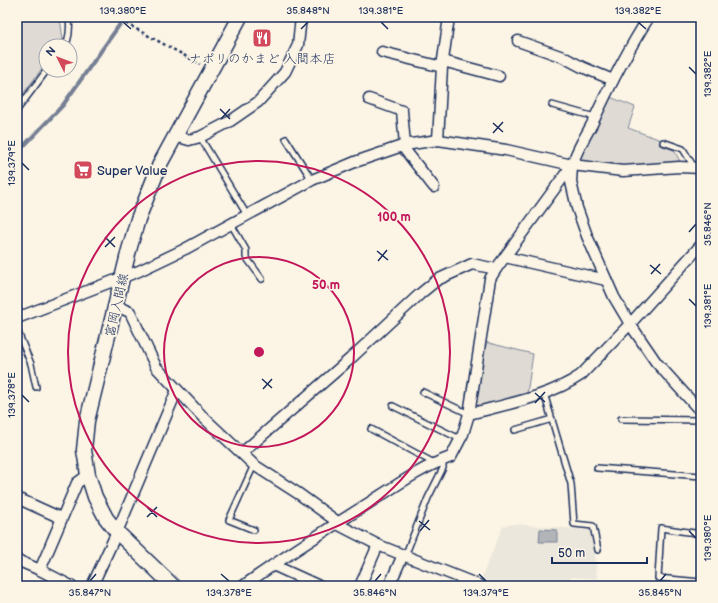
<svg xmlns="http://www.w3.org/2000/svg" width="718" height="603" font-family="'Balsamiq Sans','Klee One',sans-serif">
<rect width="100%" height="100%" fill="#fcf5e5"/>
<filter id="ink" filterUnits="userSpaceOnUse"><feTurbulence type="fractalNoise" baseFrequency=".025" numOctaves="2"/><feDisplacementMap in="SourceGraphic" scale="8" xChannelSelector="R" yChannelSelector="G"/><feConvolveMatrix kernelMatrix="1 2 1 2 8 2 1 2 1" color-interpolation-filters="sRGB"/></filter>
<g filter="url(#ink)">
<polygon fill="#ece7dc" points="514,524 590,530 596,561 597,579 571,577 570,586 491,586 480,581 503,526"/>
<g fill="#dfdbd4" stroke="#7d8599">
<polygon points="17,17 60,17 63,40 58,46 46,46 46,63 17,102"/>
<polygon points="610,97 635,107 628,128 661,140 659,145 674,150 681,163 625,167 580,161 577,159"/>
<polygon points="485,342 533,354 527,394 478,408 475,405"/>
</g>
<polygon fill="#b2b4b8" stroke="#767f94" points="540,529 557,530 557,542 539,542"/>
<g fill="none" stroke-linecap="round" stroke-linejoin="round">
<g stroke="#767f94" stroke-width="4">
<polyline points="115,17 122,21"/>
<polyline points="17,153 63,105 125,17"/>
</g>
<defs>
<g id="service">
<path d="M 65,46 C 70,38 70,27 69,17"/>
<polyline points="552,105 595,117"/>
<polyline points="17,110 47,70"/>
<polyline points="200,137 247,215"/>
<polyline points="286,139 312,180"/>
<polyline points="663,142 683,149 694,167"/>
<polyline points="231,224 246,250 246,257 262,279"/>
<polyline points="17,330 31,364 36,387"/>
<polyline points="423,392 469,414"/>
<polyline points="544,393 571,484 574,524 593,526 598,550"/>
<polyline points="393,406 460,439"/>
<polyline points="17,409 19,413"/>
<polyline points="621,419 701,420"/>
<polyline points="371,429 434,463"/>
<polyline points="515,430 552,419"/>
<polyline points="254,465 229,520 254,530"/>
<polyline points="597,468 701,476"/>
<polyline points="701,534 661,528 658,578 701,582"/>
<polyline points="403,555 407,551 428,498 443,468 443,460"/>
</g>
<g id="minor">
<polyline points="518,41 563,57 582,67 613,80"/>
<polyline points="382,52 442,67"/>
<polyline points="443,61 499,76"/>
<polyline points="369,99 402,111 405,145"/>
<polyline points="175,136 189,140 200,137 229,122 258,102 285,72 298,45 301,17"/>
<polyline points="438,140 442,67 449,17"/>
<polyline points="402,146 434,187"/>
<polyline points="572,166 571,182 577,208 587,236 614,297 630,324 656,362 701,412"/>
<polyline points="505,257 606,280"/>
<polyline points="116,306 130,312 156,367 202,416 254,465 299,494 339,523"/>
<polyline points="17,318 139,271 185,249 312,180 355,162 405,145 438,140 506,150 572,165 623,171 679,167 701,168"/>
<path d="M 469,414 C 507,404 549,397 581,375 L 630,324 L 701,245"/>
<polyline points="242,453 350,359 420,294 437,280 472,264 496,269"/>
<polyline points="17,498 61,518"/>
<polyline points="337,524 378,545 481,586"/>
<polyline points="17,560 40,570 77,483 88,475"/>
<polyline points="273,565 319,586"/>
<polyline points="40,570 71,586"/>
<polyline points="92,586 117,532 177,390"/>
<path d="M 243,586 C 284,557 326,530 369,503 C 394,487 422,467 451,457 L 463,434 L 469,414 L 490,279 L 496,269 L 572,165 C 577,149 584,139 592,124 C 609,87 627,51 649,17"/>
<polyline points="360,586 378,545"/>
<polyline points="389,586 403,555"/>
</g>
<polyline id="secondary" points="173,586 117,532 106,518 95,497 88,475 84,450 87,421 129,250 138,219 160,164 240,17"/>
</defs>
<use href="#service" stroke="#1b2f5e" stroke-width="8"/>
<use href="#minor" stroke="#1b2f5e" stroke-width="13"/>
<use href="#secondary" stroke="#1b2f5e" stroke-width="17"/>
<polyline stroke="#1b2f5e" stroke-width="2.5" stroke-dasharray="3 3" stroke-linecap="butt" points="125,17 127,24 200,64"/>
<use href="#service" stroke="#fcf5e5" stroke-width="5"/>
<use href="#minor" stroke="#fcf5e5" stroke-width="10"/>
<use href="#secondary" stroke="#fcf5e5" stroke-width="14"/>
</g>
</g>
<path fill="none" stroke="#1b2f5e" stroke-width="1.5" d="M 123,22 L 131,29M 381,22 L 388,29M 638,22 L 646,29M 301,29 L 308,22M 689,67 L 696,74M 220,109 L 230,119M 221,119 L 230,109M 493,123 L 503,132M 493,133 L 503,122M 22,163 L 29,170M 689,232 L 696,224M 105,237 L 115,247M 105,247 L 115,237M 377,251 L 388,260M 378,261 L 387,250M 650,265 L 661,274M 651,274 L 660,264M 689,299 L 696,306M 262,379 L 272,388M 263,389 L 272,379M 535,393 L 545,402M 22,395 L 29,402M 535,403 L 545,392M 147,507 L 157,517M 147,517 L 157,507M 419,521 L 430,530M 420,531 L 429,520M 689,531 L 696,538M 221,574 L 229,581M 479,574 L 486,581M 90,581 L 96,574M 375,581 L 381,574M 660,581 L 666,574"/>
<g fill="none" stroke="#c2185b" stroke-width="2">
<circle cx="259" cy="352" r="95"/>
<circle cx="259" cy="352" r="191"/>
</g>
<defs>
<symbol id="restaurant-square" viewBox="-11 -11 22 22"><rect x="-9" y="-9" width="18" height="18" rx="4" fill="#d1495b" stroke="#fcf5e5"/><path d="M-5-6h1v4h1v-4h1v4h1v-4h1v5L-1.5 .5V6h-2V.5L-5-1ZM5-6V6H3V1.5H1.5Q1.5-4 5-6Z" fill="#fff"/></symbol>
<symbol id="supermarket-square" viewBox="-11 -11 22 22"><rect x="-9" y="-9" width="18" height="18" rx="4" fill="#d1495b" stroke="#fcf5e5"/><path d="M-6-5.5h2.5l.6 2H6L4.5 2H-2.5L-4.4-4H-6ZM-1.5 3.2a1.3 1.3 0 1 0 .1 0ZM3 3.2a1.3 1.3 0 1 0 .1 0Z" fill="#fff"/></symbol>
</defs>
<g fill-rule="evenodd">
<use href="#restaurant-square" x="251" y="27" width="22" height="22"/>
<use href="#supermarket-square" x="72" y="159" width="22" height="22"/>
</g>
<g text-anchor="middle" stroke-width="3.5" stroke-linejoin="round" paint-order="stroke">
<g font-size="13" fill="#1b2f5e" stroke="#fcf5e5">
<text x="262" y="63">ナポリのかまど 入間本店</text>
<text x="97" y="175" text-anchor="start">Super Value</text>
</g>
<g font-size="13" fill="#1b2f5e" stroke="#fcf5e5">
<text transform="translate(116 305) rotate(-77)" y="5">富岡入間線</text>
</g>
</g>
<circle cx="259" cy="352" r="6" fill="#c2185b" stroke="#fcf5e5" stroke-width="2"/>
<g font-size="12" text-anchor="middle" font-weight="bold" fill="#c2185b" stroke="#fcf5e5" stroke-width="3.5" stroke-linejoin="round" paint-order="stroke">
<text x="394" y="221">100 m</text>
<text x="326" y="289">50 m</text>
</g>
<rect width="718" height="603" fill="none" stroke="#fcf5e5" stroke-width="44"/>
<g transform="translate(58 58) rotate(312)"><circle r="19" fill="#fcf5e5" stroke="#a2a6af"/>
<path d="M0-3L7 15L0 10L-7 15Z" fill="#d1495b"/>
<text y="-6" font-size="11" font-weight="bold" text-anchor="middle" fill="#1b2f5e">N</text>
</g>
<path d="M552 557v6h95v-6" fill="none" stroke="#1b2f5e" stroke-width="2"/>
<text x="558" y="557" font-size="12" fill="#1b2f5e" stroke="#fcf5e5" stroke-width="3" paint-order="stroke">50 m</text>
<rect x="22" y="22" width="674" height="559" fill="none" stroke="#1b2f5e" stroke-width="1.5"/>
<g font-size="10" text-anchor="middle" fill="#1b2f5e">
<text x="123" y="14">139.380°E</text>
<text x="308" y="14">35.848°N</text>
<text x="381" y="14">139.381°E</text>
<text x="638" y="14">139.382°E</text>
<text transform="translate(707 74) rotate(-90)" y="4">139.382°E</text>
<text transform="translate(11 163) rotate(-90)" y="4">139.379°E</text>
<text transform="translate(707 224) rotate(-90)" y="4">35.846°N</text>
<text transform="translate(707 306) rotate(-90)" y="4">139.381°E</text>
<text transform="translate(11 395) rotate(-90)" y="4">139.378°E</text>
<text transform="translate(707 538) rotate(-90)" y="4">139.380°E</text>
<text x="90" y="596">35.847°N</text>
<text x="229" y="596">139.378°E</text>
<text x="375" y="596">35.846°N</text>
<text x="486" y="596">139.379°E</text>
<text x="660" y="596">35.845°N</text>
</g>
</svg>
